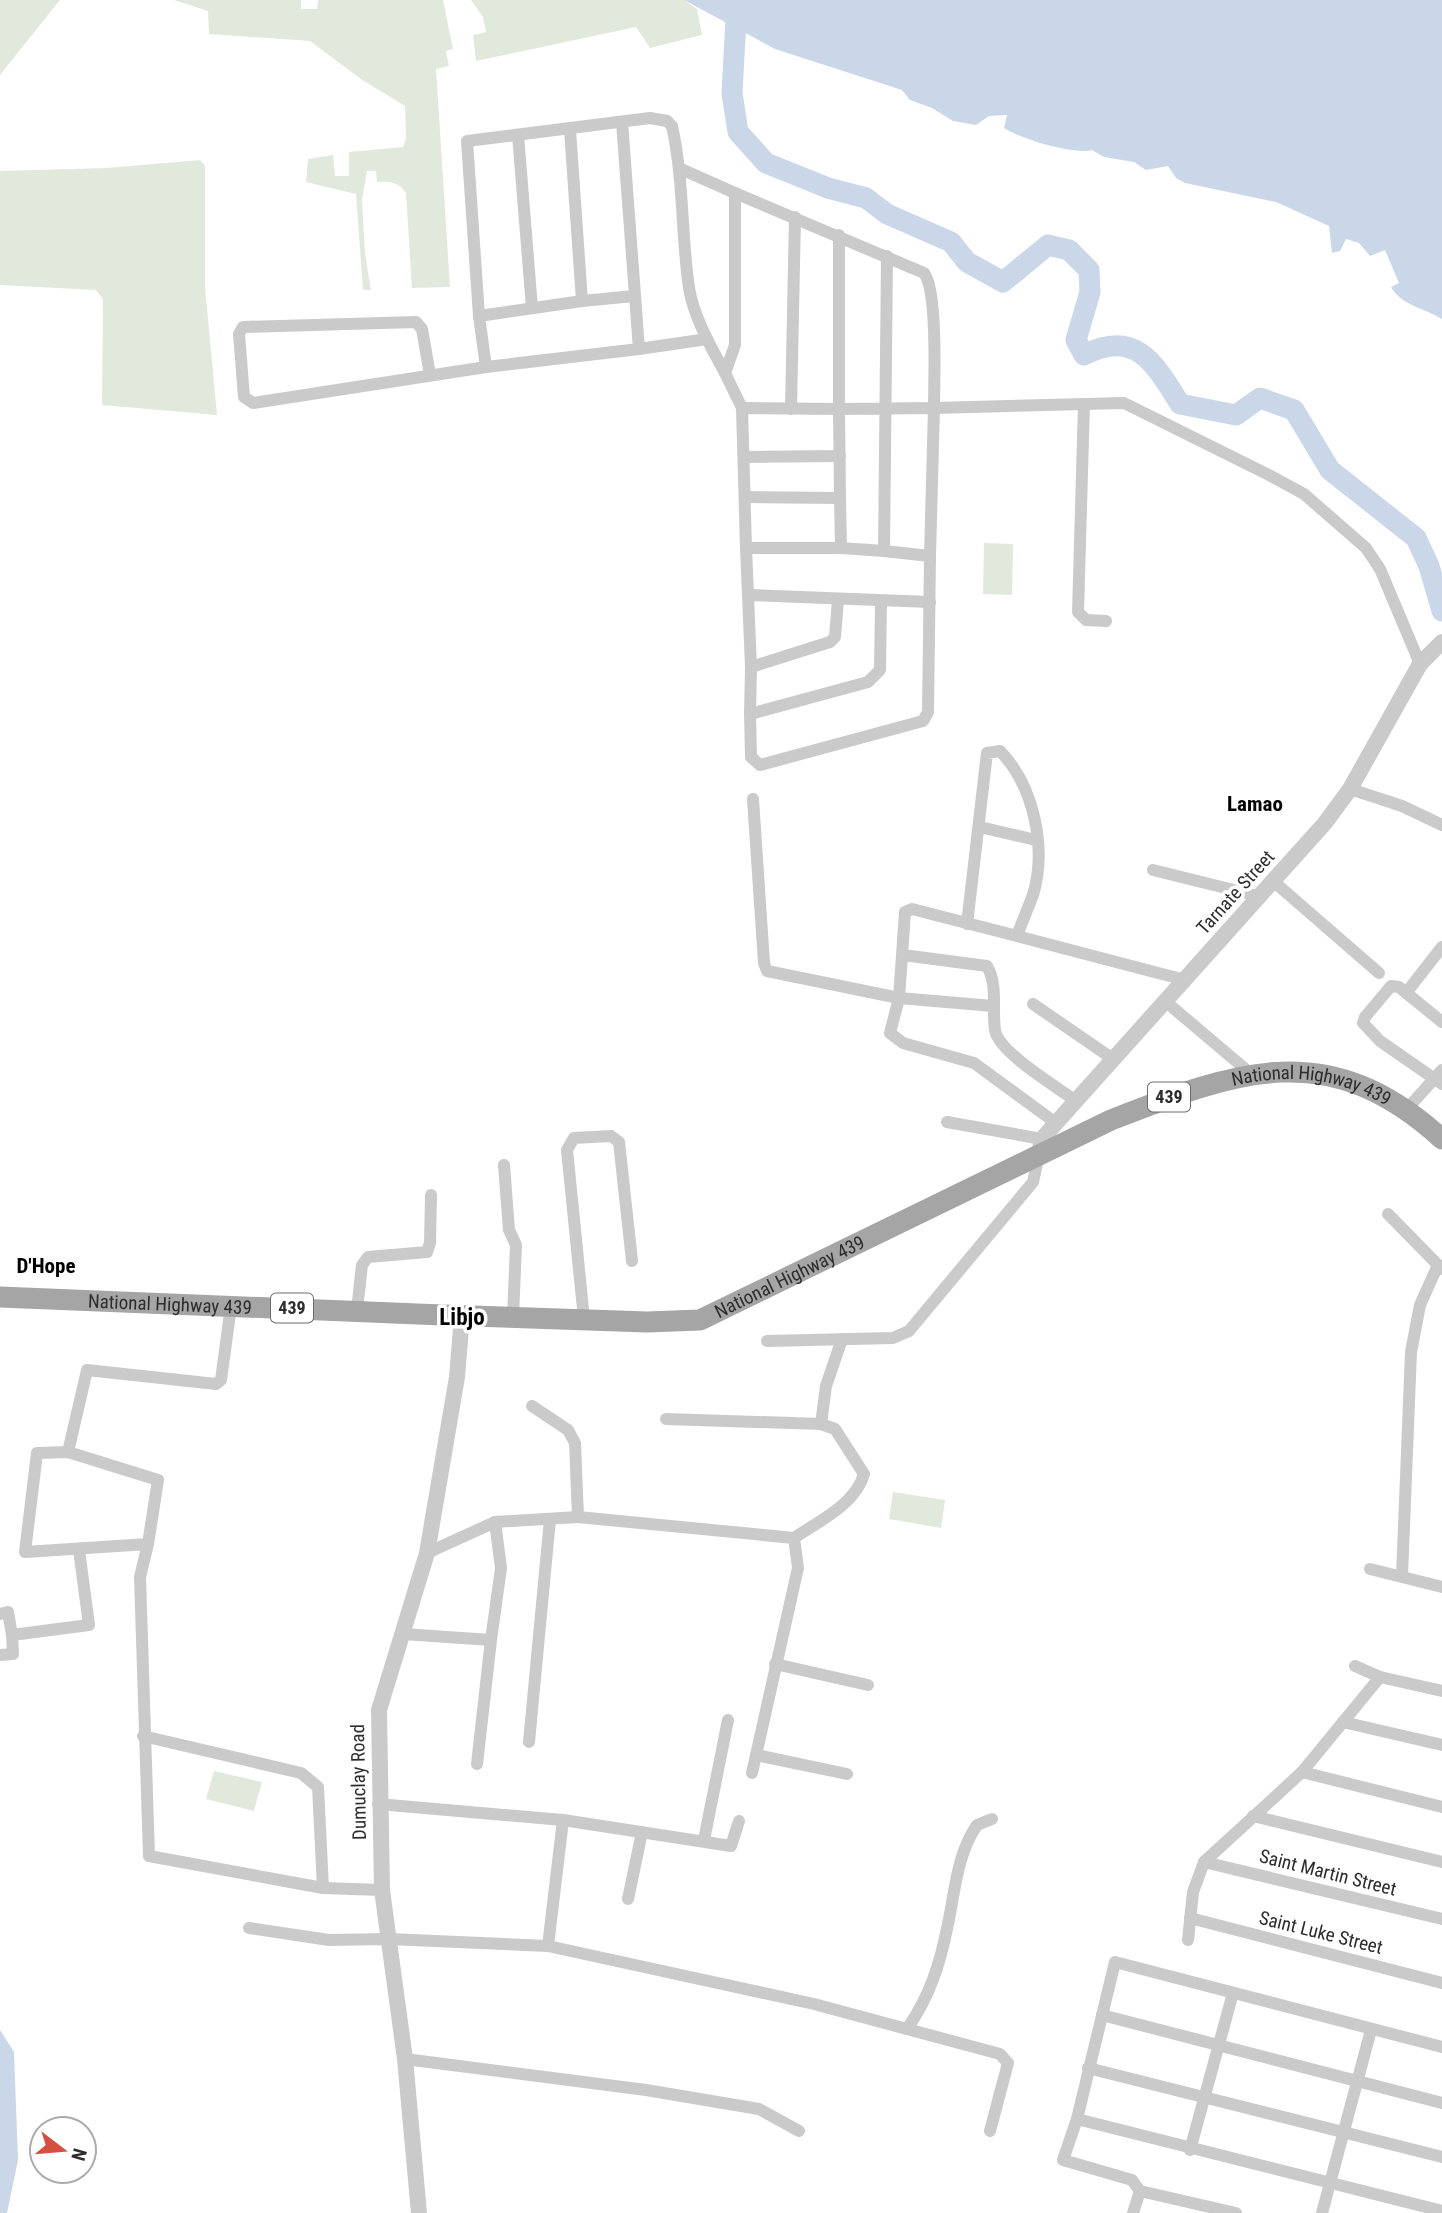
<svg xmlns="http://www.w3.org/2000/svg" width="1442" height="2213" font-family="'Roboto Condensed',sans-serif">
<rect width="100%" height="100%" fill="#fff"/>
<g fill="#e1e9dc">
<polygon points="0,0 60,0 0,75"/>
<path d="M 174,0 L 301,0 L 301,9 L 317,9 L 318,0 L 443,0 L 453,49 L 446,51 L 449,66 L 436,69 L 450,287 L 412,288 L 406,193 C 399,182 389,181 377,182 L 376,171 L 367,171 L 362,200 L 365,254 L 371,290 L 363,290 L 356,194 L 306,182 L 308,159 L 333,155 L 335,176 L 349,176 L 349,152 L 403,147 L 406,138 L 405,106 L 361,79 L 310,41 L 209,34 L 208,11 Z"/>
<polygon points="471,0 684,0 697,9 702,35 650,48 636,27 476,61 473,35 486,32 483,17"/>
<polygon points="200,160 205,166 205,287 217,415 102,405 103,299 96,290 0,285 0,171 107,168"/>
<polygon points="984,543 1013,544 1012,595 983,594"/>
<polygon points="893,1492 945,1500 941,1528 889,1519"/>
<polygon points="214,1771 262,1782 254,1811 206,1799"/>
</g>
<g fill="#cad7e8">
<path d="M 684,0 L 1442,0 L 1442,319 C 1426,309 1401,305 1391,287 L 1399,283 L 1385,250 L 1370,256 L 1359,243 L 1346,239 L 1340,251 L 1332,253 L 1329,226 L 1276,202 L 1185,183 L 1176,178 L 1168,166 L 1146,170 L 1134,162 L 1104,157 L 1092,150 C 1075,155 1020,139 1004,128 L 1007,115 L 989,116 L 976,125 L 953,121 L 932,108 L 910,100 L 902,90 L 775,49 Z"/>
<polygon points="0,2030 14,2052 18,2160 7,2213 0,2213"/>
</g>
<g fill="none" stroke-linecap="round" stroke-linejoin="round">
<path stroke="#cad7e8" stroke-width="21" d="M 737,0 L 732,93 L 738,132 L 766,163 L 828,188 L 866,198 L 887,214 L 951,242 L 967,262 L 1003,282 L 1048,245 L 1069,250 L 1089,270 L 1090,292 L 1076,340 L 1084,355 C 1136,328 1155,364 1180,404 L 1236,415 L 1260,398 L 1294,410 L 1330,470 L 1416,538 L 1429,566 L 1442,611"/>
<g stroke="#cacaca" stroke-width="12">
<polyline points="570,130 582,301 479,316 486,367 639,349 622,122"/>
<polyline points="518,135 532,308"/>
<polyline points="681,169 735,193"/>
<polyline points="839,235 839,409 742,408 746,548 841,548"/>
<polyline points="582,301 634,296"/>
<path d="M 479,316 L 467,141 L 650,118 L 667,121 L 672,126 C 684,180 681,234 689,288 C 694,318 711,347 725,373 L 735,345 L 735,193 L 924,273 C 938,291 934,382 934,408 L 1124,403 L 1269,475 L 1304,494 L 1366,548 L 1380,569 L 1420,664"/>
<polyline points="639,349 707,339"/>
<polyline points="725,373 742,408"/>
<polyline points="430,375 422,329 416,322 243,327 239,334 244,397 253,403 486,367"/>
<polyline points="1084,404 1078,612 1086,620 1106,621"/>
<polyline points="791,409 795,217"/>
<polyline points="744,457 840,456"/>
<polyline points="745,497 840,498 841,548 884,551"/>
<polyline points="840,498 839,409 934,408 930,556 884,551 887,256"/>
<polyline points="746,548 751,667"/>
<polyline points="749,595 930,602"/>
<polyline points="838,600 835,637 830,642 751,667 750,714 868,682 880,670 881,602"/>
<polyline points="750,714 751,757 760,765 923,721 928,712 930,556"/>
<polyline points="1350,789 1402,806 1442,825"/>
<polyline points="753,799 764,963 767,971 899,998 993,1006"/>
<polyline points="980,827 1036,840"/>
<polyline points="1153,870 1258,896"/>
<polyline points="1273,881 1379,973"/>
<path d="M 967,924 L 987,753 L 1000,751 C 1034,786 1047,848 1033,895 C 1028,908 1022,922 1017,936 L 912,909 L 905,912 L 899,998 L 890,1033 L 903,1043 L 974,1063 L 1056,1123"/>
<polyline points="1017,936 1185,980"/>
<path d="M 903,955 L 987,966 C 998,985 992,1009 995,1030 C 998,1052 1057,1087 1076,1101"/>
<polyline points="1406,993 1442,947"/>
<polyline points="1165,1001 1250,1073"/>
<polyline points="1033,1004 1113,1059"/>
<polyline points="1442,1022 1399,987 1391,986 1365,1017 1363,1023 1380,1041 1442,1084"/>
<polyline points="1407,1109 1442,1070"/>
<polyline points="947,1122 1042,1139"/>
<polyline points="504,1165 509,1230 516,1245 513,1317"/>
<polyline points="1388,1214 1442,1269"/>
<polyline points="357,1310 362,1265 368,1257 427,1252 430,1243 431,1195"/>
<polyline points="584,1319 567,1150 574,1138 611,1136 619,1142 632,1261"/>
<polyline points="767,1341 893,1338 909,1331 1033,1182 1039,1154"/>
<polyline points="532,1406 568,1430 575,1443 578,1517"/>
<path d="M 666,1419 L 821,1424 L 835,1429 L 864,1474 C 855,1505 819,1521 794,1538"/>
<polyline points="821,1424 826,1386 842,1339"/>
<polyline points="68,1452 87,1370 216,1384 221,1380 231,1306"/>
<polyline points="495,1522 578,1517 794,1538 798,1568 752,1773"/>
<polyline points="148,1544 158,1480 68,1452 37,1453 25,1552 148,1544 140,1577 149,1856 323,1888 382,1890"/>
<polyline points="1370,1569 1442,1587"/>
<polyline points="1402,1576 1411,1352 1420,1305 1438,1265"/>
<polyline points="0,1614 8,1612 12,1635 89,1625 79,1550"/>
<polyline points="403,1634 491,1640 501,1568 495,1522 427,1553"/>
<polyline points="0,1655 13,1654 12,1635"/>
<polyline points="775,1664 868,1685"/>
<polyline points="1355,1666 1380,1677 1442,1691"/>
<polyline points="1343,1722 1442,1745"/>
<polyline points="143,1736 301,1773 318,1787 323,1888"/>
<polyline points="529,1742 550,1519"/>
<polyline points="756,1755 847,1774"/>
<polyline points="477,1764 491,1640"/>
<polyline points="1302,1772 1442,1807"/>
<polyline points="378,1804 563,1820"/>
<polyline points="1253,1816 1442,1862"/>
<polyline points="704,1840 728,1720"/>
<polyline points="1204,1862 1442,1919"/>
<polyline points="628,1899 642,1832"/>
<polyline points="1190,1918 1442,1983"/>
<polyline points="249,1928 329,1940 389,1939 548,1946 814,2004 1000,2054 1008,2063 990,2131"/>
<polyline points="1188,1940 1193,1892 1204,1862 1302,1772 1380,1677"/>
<polyline points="548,1946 563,1820 731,1846 739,1821"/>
<polyline points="1102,2015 1442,2103"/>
<path d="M 907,2029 C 930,1996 940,1964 948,1924 C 955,1891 957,1854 977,1825 L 992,1819"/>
<polyline points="405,2059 646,2090 759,2109 799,2131"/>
<polyline points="1088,2068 1442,2157"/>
<polyline points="1077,2119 1442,2211"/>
<polyline points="1190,2150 1233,1993"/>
<polyline points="1133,2213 1140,2191"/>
<polyline points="1236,2213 1140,2191 1132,2180 1063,2160 1077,2119 1115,1962 1442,2047"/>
<polyline points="1322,2213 1371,2030"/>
</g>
<g stroke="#cacaca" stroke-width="16">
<polyline points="1039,1154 1042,1139 1056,1123 1325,823 1350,789 1420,664 1442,642"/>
<polyline points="419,2213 405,2059 382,1890 379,1710 427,1553 457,1377 462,1316"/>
</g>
<path stroke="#a5a5a5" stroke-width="21" id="s1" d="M 0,1297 L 442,1315 L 647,1322 L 700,1320 L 1111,1120 C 1239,1070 1329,1036 1442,1139"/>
</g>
<g text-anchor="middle" stroke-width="7" stroke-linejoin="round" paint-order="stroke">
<g fill="#fff" stroke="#6c6c6c" stroke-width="2">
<rect x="1148" y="1082.5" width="42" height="29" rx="5"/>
<rect x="271" y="1293.5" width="42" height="29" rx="5"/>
</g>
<g font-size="18" font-weight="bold" fill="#2d2d2d">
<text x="1169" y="1103">439</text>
<text x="292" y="1314">439</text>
</g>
<g font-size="19" fill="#2d2d2d" stroke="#fff">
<text transform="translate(1235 892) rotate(-48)" y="7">Tarnate Street</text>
<text dy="7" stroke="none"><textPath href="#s1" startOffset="1367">National Highway 439</textPath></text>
<text dy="7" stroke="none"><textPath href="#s1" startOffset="800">National Highway 439</textPath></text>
<text dy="7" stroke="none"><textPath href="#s1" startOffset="170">National Highway 439</textPath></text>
<text transform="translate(358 1782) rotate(-91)" y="7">Dumuclay Road</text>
<text transform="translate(1328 1872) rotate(14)" y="7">Saint Martin Street</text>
<text transform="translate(1321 1932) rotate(14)" y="7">Saint Luke Street</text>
</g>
<g font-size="21" font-weight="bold" fill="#000" stroke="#fff">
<text x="1255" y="811">Lamao</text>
<text x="46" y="1273">D'Hope</text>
</g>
<g font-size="23" font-weight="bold" fill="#000" stroke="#fff">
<text x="462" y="1325">Libjo</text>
</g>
</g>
<g transform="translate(63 2150) rotate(106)"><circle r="33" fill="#ffffff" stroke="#ababab" stroke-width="2"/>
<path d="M0-5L12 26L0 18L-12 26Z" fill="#d44f40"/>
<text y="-10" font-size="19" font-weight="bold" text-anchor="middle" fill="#2d2d2d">N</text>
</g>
</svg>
